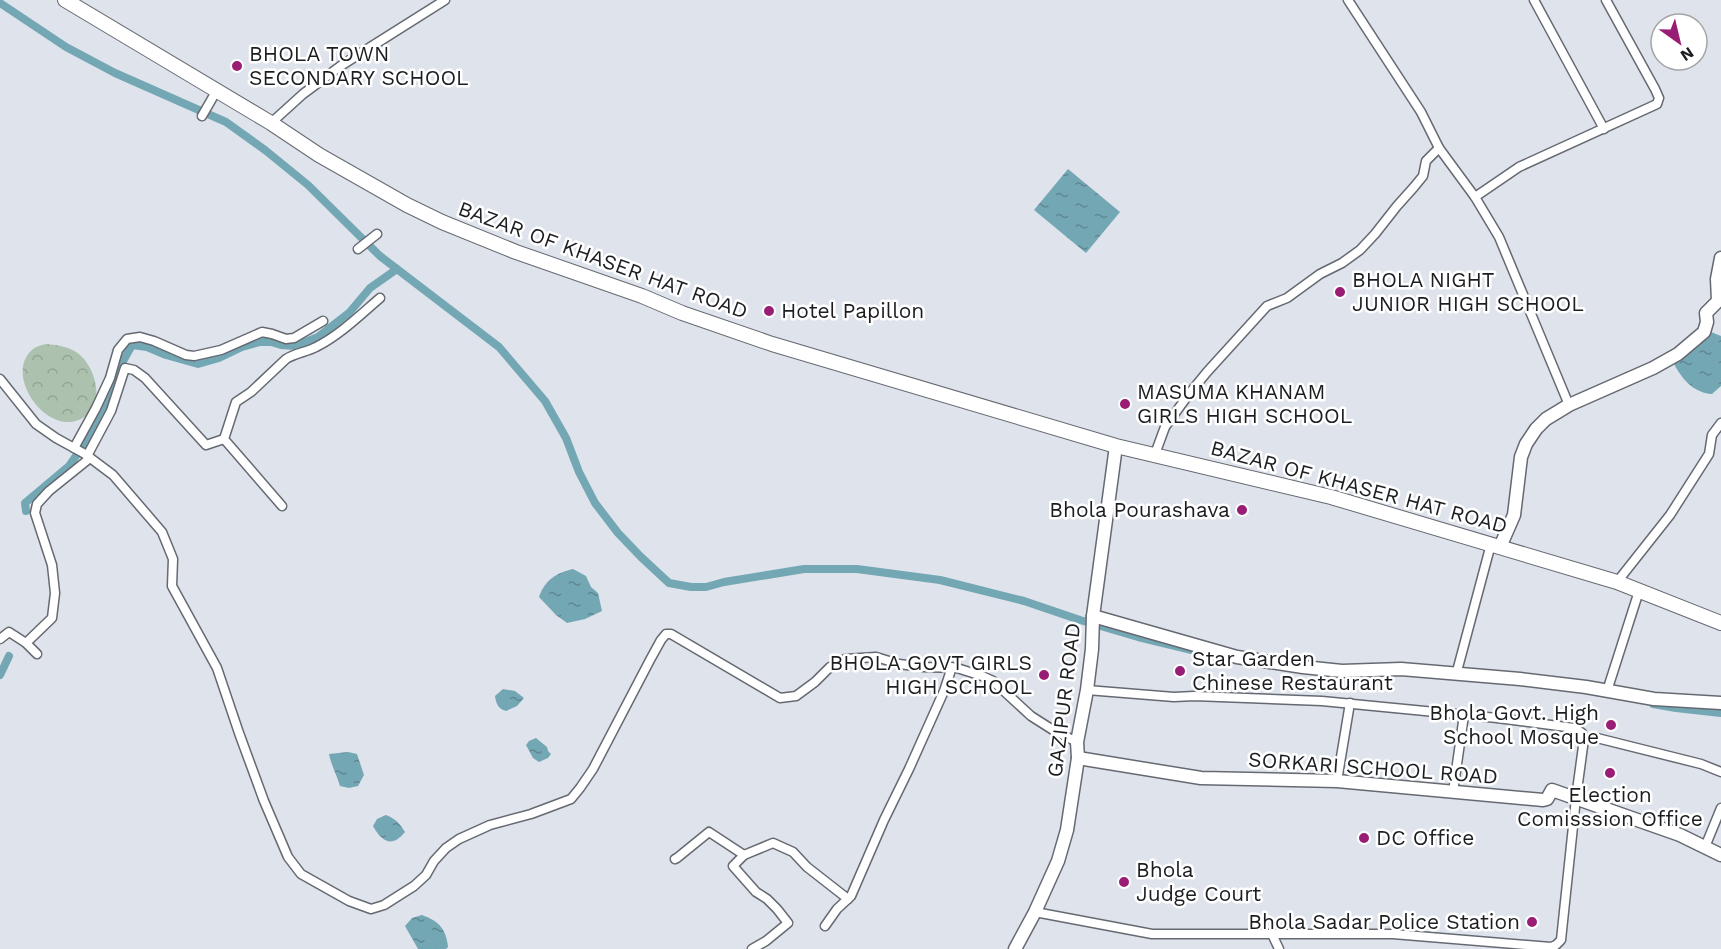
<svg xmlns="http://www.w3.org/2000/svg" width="1721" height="949" font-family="'Work Sans',sans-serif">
<defs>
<pattern id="park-crowns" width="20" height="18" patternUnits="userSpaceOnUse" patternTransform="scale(1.5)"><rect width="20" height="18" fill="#acc1ae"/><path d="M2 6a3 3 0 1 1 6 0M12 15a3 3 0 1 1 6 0" fill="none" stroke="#93a595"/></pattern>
<pattern id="water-ripples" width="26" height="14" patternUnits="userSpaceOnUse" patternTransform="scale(1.5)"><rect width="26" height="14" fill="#74a7b4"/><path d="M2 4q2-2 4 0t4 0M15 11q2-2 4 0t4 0" fill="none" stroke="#5e8792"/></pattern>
</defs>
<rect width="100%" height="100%" fill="#dee3ec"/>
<path fill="url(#park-crowns)" d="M 46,344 C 58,345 71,347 80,355 C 94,367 104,398 89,413 C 54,447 0,376 33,349 C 37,346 42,345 46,344 Z"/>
<g fill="url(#water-ripples)">
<polygon points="1068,169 1120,212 1086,253 1034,210"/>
<path d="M 1711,332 L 1721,336 L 1721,386 L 1712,394 C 1693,393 1681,378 1673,362 Z"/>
<path d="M 573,569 L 586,576 L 591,587 L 598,593 L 602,611 L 585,619 L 567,623 L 556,615 L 539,597 C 545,580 556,573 573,569 Z"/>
<path d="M 503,689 L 515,691 L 524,698 L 517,706 L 506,711 C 498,709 496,703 495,696 Z"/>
<polygon points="536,738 547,747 548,751 551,754 548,758 539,762 533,758 526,745 529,741"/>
<path d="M 348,752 L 357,754 L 364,775 L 358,786 L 349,788 L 340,786 C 337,775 331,765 329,754 Z"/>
<path d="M 386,815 C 396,819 400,824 405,832 C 392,848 382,842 373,826 L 377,819 Z"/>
<path d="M 422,915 C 439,921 446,929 448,947 L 446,949 L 418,949 L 405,926 L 412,918 Z"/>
</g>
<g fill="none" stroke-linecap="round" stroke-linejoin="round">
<g stroke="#74a7b4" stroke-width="8">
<polyline points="0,3 66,47 115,73 226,122 265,150 308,185 380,256 499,347 545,401 566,438 579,472 595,503 618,533 641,557 669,583 691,587 706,587 724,582 804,569 857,569 940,580 1024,601 1080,620 1138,637 1200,652"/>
<polyline points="26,511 25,503 69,466 87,440 111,395 122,363 132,345 147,347 166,355 198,364 219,358 242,347 260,342 271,342 281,345 295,346 318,337 349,313 370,288 397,269"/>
<polyline points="0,675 9,656"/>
<polyline points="1653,704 1676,708 1721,713"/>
</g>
<defs>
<g id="street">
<polyline points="1348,0 1421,112 1439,148 1475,197 1499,237 1569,405"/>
<polyline points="1534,0 1604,129"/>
<polyline points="202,116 217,90"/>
<polyline points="271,123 303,94 342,65 445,0"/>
<polyline points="1475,197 1519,167 1657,104 1659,98 1655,89 1606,0"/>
<polyline points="358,249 377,234"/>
<polyline points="0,379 36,424 56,438 85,454 113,475 162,532 173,559 172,586 217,668 239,733 264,801 288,857 301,874 349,901 371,909 384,905 414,886 426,875 434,861 446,848 459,839 490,825 531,814 571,799 580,788 593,769 650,660 661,640 666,634 671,634 780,698 796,696 815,682 830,667 845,659 876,657 899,664 923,667 957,668 982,676 993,681 1031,716 1053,730 1077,742"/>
<polyline points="74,448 96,408 110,378 118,350 127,339 140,337 154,341 186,355 194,356 221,350 262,332 272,334 286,339 294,338 323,321"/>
<polyline points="1155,454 1165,427 1189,394 1207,372 1267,306 1287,298 1320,274 1342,263 1360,250 1375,234 1397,206 1414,187 1423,176 1426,161 1439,148"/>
<polyline points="87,456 111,411 125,368 134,370 145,378 206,445 224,439"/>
<path d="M 282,506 L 224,439 L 236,402 L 251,392 L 286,359 C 295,353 307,352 316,347 C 340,335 360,315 380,298"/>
<polyline points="1617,582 1670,515 1709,454 1712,435 1721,423"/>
<polyline points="0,639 9,632 26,643"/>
<polyline points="37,654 26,643 52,618 55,593 52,565 35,513 37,504 49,491 90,458"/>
<polyline points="1456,675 1491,544"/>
<polyline points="1607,691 1639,591"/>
<polyline points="1593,737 1701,764 1721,772"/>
<polyline points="1337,781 1350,703"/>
<polyline points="1453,792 1464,715"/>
<polyline points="1705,847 1721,808"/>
<polyline points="744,855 733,866 756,892 767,899 777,909 788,923 766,941 752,949"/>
<polyline points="675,859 677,858 709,832 744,855 773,843 793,852 807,867 848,899"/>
<polyline points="1035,912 1152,934 1393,934 1551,947 1556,945 1561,940 1576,798 1584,739 1582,733 1574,728 1497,718 1322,701 1194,696 1174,697 1087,690"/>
<polyline points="825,926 837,909 851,896 884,820 909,769 944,691 952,667"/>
<polyline points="1272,934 1279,949"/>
</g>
<g id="secondary">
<polyline points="1500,547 1514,515 1521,457 1526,444 1536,429 1546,419 1569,405 1653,368 1678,354 1704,332 1707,322 1706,313 1718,301 1717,279 1721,258"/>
<polyline points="1093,616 1237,657 1303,667 1342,671 1401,669 1520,679 1586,687 1654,699 1721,703"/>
<polyline points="1078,758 1201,778 1337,781 1543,800 1547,799 1552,790 1680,835 1721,855"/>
<polyline points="1015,949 1035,912 1058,861 1067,830 1078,758 1077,742 1087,690 1092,649 1093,616 1116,446"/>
</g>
<polyline id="primary" points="65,0 271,123 319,155 407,205 442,222 516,252 642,296 682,313 772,344 1116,446 1331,497 1617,582 1721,623"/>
</defs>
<use href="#street" stroke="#656971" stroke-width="11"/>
<use href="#secondary" stroke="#656971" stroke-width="15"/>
<use href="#primary" stroke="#656971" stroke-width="16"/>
<use href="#street" stroke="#fff" stroke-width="8"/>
<use href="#secondary" stroke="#fff" stroke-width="12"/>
<use href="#primary" stroke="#fff" stroke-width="14"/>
</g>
<g fill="#9a1d75" stroke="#fff" stroke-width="2">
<circle cx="237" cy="66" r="6"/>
<circle cx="1340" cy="292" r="6"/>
<circle cx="769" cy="311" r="6"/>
<circle cx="1125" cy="404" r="6"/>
<circle cx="1242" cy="510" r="6"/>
<circle cx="1180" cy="671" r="6"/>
<circle cx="1044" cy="675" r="6"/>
<circle cx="1611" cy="725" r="6"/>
<circle cx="1610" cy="773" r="6"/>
<circle cx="1364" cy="838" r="6"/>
<circle cx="1124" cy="882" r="6"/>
<circle cx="1532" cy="922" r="6"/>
</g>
<g text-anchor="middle" stroke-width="5" stroke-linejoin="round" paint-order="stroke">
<g font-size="21" fill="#1b1d20" stroke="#fff" text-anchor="start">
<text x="249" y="61">BHOLA TOWN<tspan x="249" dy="24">SECONDARY SCHOOL</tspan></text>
<text x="1352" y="287">BHOLA NIGHT<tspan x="1352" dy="24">JUNIOR HIGH SCHOOL</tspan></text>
<text x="781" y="318">Hotel Papillon</text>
<text x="1137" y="399">MASUMA KHANAM<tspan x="1137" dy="24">GIRLS HIGH SCHOOL</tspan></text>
<text x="1230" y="517" text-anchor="end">Bhola Pourashava</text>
<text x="1192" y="666">Star Garden<tspan x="1192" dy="24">Chinese Restaurant</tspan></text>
<text x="1032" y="670" text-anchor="end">BHOLA GOVT GIRLS<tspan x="1032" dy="24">HIGH SCHOOL</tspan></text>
<text x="1599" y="720" text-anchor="end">Bhola Govt. High<tspan x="1599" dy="24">School Mosque</tspan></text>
<text x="1610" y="802" text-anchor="middle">Election<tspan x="1610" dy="24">Comisssion Office</tspan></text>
<text x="1376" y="845">DC Office</text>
<text x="1136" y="877">Bhola<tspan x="1136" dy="24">Judge Court</tspan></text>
<text x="1520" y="929" text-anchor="end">Bhola Sadar Police Station</text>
</g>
<g font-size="21" fill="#1b1d20" stroke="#fff">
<text transform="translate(603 260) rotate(20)" y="7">BAZAR OF KHASER HAT ROAD</text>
<text transform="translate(1359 487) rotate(15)" y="7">BAZAR OF KHASER HAT ROAD</text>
<text transform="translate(1064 700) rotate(-83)" y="7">GAZIPUR ROAD</text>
<text transform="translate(1373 768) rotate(4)" y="7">SORKARI SCHOOL ROAD</text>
</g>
</g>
<g transform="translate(1679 42) rotate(146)"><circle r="28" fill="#ffffff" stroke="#a4a5a6" stroke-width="1.5"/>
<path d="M0-4.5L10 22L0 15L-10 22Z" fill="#9a1d75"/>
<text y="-9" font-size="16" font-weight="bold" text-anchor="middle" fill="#1b1d20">N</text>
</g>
</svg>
